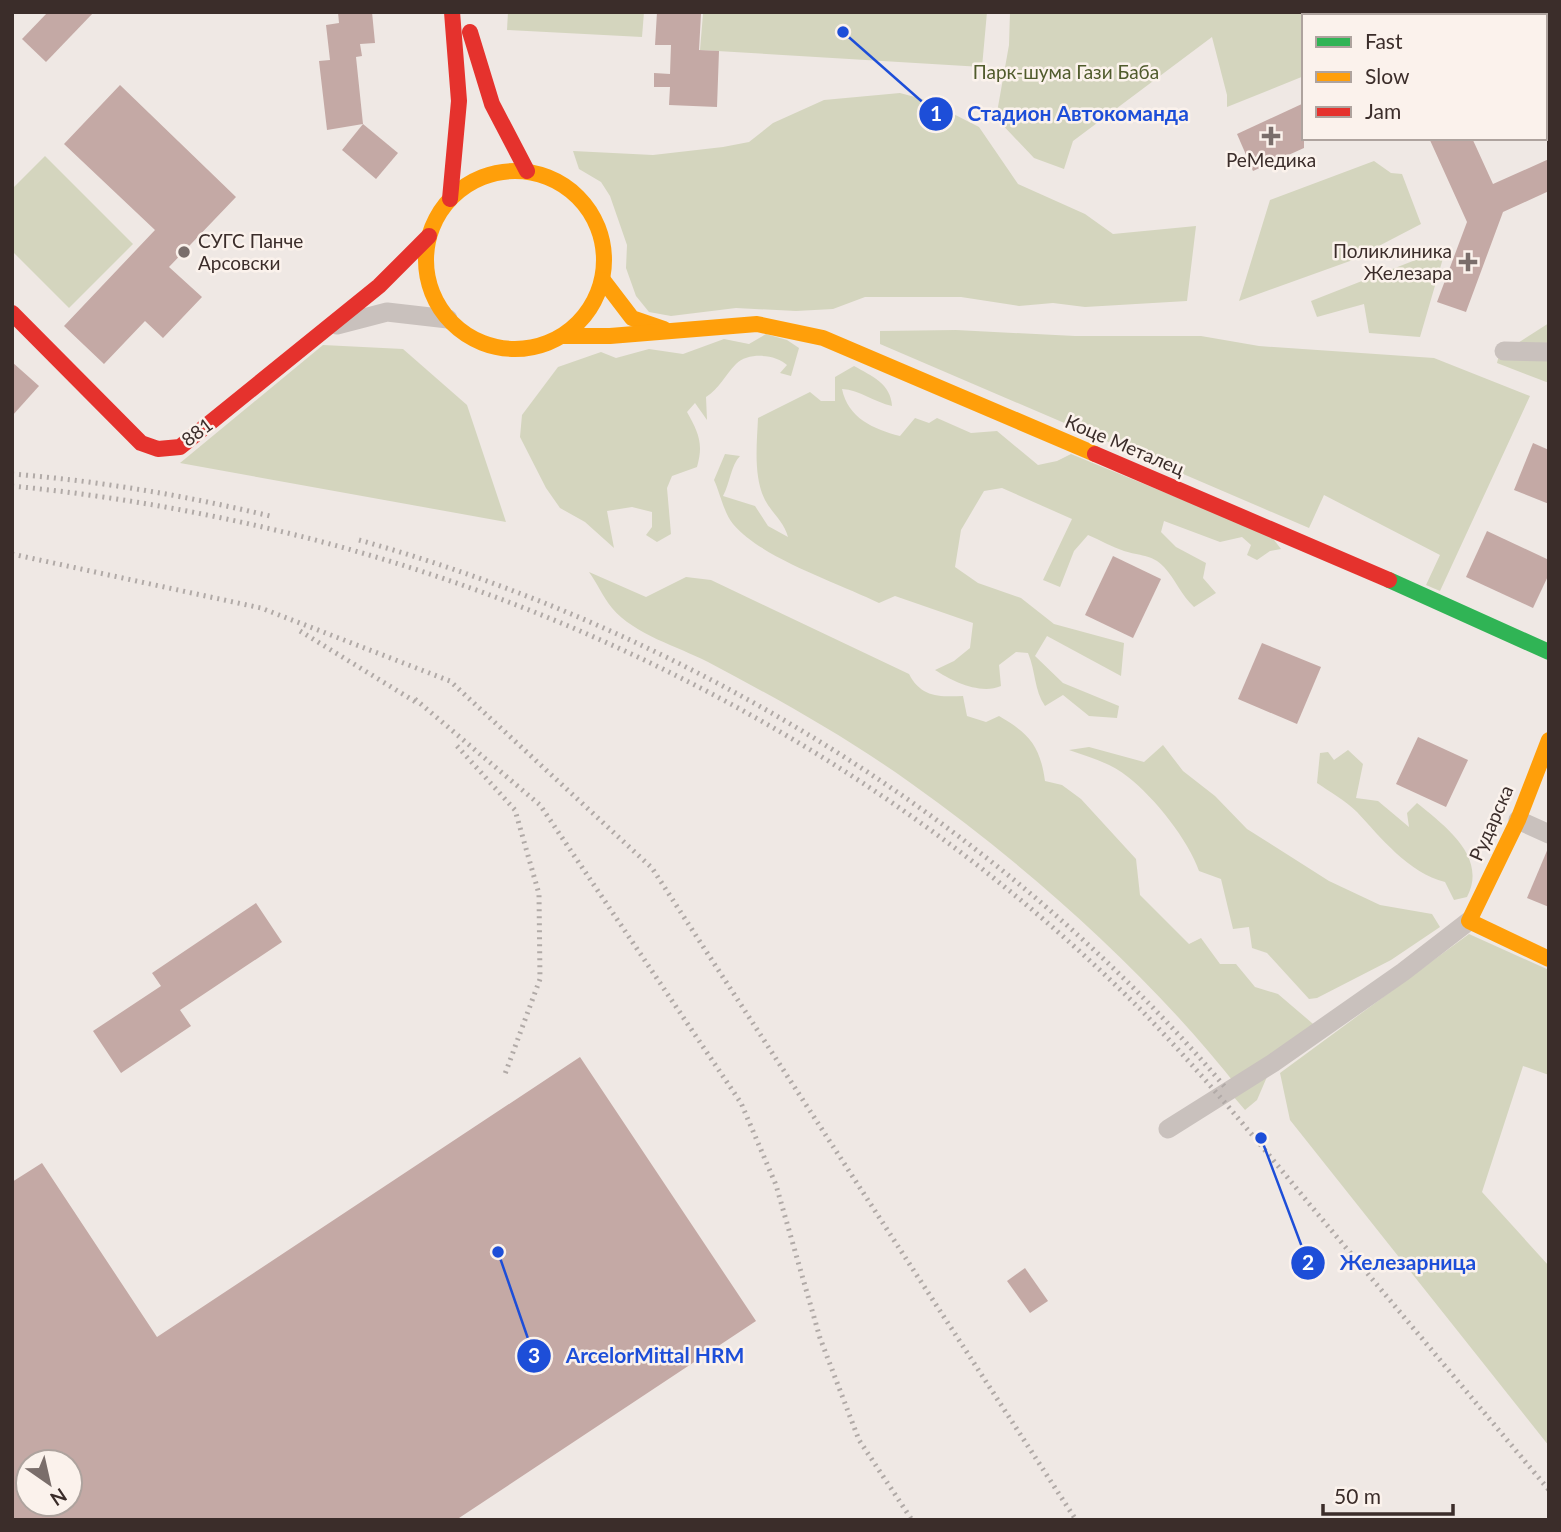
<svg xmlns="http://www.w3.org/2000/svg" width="1561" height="1532" font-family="Lato,sans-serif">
<rect width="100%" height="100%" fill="#efe8e4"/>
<g fill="#d4d5be">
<polygon points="508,12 644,12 642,37 507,30"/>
<polygon points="687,12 987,12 982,67 700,50 703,14"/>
<polygon points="1010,12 1441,12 1433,16 1304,16 1304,76 1227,107 1227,95 1212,37 1073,141 1064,169 1034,158 996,118 1009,45"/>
<polygon points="900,93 926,100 979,127 1018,184 1085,214 1113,234 1196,226 1187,301 1085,307 1053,303 1019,306 961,297 865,297 833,309 796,311 736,308 671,316 649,312 636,296 626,268 627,245 610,196 601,182 579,169 573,151 653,155 723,147 749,142 773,123 824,100"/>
<polygon points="45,156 133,244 69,308 12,251 12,189"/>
<polygon points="1374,161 1391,173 1402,174 1421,224 1350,261 1239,301 1270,200"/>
<polygon points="1446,248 1420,337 1369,333 1364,304 1317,317 1311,301"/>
<polygon points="1549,323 1549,383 1497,363 1499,355"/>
<polygon points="956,330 1075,336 1201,336 1259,346 1434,358 1530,396 1440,591 1426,585 1440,555 1324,495 1309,528 880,344 880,331"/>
<path d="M 766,334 L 787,340 L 799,348 L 791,376 L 780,373 L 787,365 C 776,354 748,352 736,364 C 725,375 719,389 706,397 L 707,420 L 695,403 L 687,412 C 698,432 704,443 697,467 L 672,476 L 667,488 L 671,534 L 657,542 L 646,535 L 652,527 L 652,512 L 632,507 L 607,511 L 614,548 L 585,522 L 560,508 L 546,488 L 520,437 L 522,415 L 558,367 L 601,352 L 616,358 L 649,349 L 683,354 L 724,339 L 749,344 Z"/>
<polygon points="323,345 403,349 467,405 506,522 180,463"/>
<path d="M 854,366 C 872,376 891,384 892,406 C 874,402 860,390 842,389 C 848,418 873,429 900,436 L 915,418 L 929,423 L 937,418 L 971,433 L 997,431 L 1038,465 L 1057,461 L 1071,454 L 1271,536 L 1281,549 L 1270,551 L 1257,560 L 1247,555 L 1251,545 L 1242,537 L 1220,542 L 1164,521 L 1161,532 L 1176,547 L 1206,563 L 1203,578 L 1216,593 L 1194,607 C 1181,595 1176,580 1164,567 C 1152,554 1139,556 1124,551 C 1112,547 1100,540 1088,535 L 1074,551 L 1060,587 L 1043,580 L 1072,519 L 1002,488 L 984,491 L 961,530 L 955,567 L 978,583 L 1021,598 L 1054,624 L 1124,643 L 1121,676 L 1047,636 L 1035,656 L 1063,683 L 1119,706 L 1117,718 L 1089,716 L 1063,695 L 1045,706 C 1034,690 1036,672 1028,653 L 1016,652 L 999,665 L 1001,686 C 980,695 952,681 935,670 L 954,661 L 970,648 L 973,623 L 895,596 L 879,603 C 839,583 761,558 733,524 C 724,513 720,493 714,480 L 725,454 L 740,456 C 731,465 730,483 723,496 L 755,506 L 768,526 L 788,537 C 784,522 772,513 765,500 C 753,476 757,443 758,418 L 810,392 L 821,401 L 835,401 L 835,377 Z"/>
<path d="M 589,572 L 646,597 L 686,577 L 711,580 L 909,674 C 921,697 938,697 963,696 L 967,716 L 986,722 L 999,716 C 1030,734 1040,746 1045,781 L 1062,785 L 1081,799 L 1136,859 L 1140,895 L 1189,944 L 1201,938 L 1220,964 L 1236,964 L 1255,987 L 1278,994 L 1319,1029 L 1273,1063 L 1257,1100 L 1245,1110 L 1233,1096 L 1240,1090 C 1151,976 1030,868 912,784 C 848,738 778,699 708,662 C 677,646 635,635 612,608 C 603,597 597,583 589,572 Z"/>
<path d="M 1163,745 L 1183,771 L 1215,796 L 1247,829 L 1329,881 L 1380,905 L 1432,914 L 1440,927 L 1391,960 L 1317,998 L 1309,999 L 1267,953 L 1252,948 L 1249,927 L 1233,929 L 1221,879 L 1199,871 C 1189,841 1154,797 1128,777 C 1111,763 1089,757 1069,750 L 1089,747 L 1144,762 Z"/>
<path d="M 1348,750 L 1363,764 L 1356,798 L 1378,801 L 1409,827 L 1407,813 L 1417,803 C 1445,826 1488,857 1467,897 L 1454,900 L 1445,882 C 1409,873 1381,838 1357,812 C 1345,800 1330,792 1317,783 L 1320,753 L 1328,752 L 1334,760 Z"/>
<polygon points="1469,934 1549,970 1549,1075 1523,1066 1482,1192 1549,1266 1549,1446 1290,1120 1280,1073"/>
</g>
<g fill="#c4a9a5" fill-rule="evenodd">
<polygon points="48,12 94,12 46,62 22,39"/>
<polygon points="338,12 372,12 375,43 360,44 362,56 356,57 363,124 327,130 319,61 330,60 326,25 339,23"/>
<polygon points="657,12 701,14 699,50 719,51 717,107 669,105 670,87 654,87 654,73 670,74 671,45 655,45"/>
<polygon points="120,85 236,197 169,267 202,297 163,338 145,321 104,364 64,326 155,230 64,144"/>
<polygon points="1304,103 1304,148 1253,171 1237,134"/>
<polygon points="363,124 398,153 376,179 342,150"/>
<polygon points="1429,138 1472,138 1493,184 1549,159 1549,191 1503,212 1466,312 1437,302 1467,222"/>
<polygon points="12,362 39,386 12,416"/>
<polygon points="1533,443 1549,450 1549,504 1514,490"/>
<polygon points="1487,531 1549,560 1549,574 1533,608 1466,577"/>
<polygon points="1113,556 1161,579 1133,638 1085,615"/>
<polygon points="1262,643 1321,667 1297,724 1238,699"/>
<polygon points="1418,737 1468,760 1446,807 1396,784"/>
<polygon points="1549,846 1549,907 1527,898"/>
<polygon points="256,903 282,942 180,1010 191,1026 121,1073 93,1031 161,986 152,973"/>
<path d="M 580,1057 L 756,1321 L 456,1520 L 12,1520 L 12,1182 L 42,1163 L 157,1337 ZM 28,1462 L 70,1462 L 70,1504 L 28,1504 Z"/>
<polygon points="1025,1268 1048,1301 1030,1313 1007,1281"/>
</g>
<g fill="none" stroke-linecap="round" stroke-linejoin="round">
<g stroke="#c9c1bd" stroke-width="19">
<polyline points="337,325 387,312 448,319"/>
<polyline points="1504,351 1549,352"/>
<polyline points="1518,820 1549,834"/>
<polyline points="1168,1129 1273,1063 1403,972 1469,921"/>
</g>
<polyline stroke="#30b455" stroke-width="16" points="1389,580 1549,652"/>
<g stroke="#ff9f0a" stroke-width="16">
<circle cx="515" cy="260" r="89"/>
<polyline points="603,280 632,318 664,329"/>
<polyline points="563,336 610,336 757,324 823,338 1095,454"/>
<polyline points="1549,740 1518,820 1469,921 1549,959"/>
</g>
<g stroke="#e5322d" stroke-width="16">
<polyline points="470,32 492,104 527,171"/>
<polyline points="450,199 459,101 452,12"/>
<polyline points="12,313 141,443 158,449 180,447 379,286 429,236"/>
<polyline points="1095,454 1389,580"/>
</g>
<g stroke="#b1aaa7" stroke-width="5" stroke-dasharray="2 5" stroke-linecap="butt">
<path d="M 12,474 C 101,481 188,496 274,517"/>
<path d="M 12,486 C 436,527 839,707 1141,1010 C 1203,1074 1259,1143 1316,1212 C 1394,1305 1471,1397 1549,1490"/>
<path d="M 359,540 C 691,633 1002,824 1225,1087"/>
<polyline points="12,554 261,608 450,681 652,868 1076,1520"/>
<polyline points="300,631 419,704"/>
<polyline points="415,699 540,805 741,1103 776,1185 820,1338 859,1440 912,1520"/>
<polyline points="457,746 515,810 539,894 540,979 505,1074"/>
</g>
</g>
<g fill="#7a6e6b" stroke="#fbf2ec" stroke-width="2.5">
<path d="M1267.5 125.5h7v7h7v7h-7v7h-7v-7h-7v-7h7z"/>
<circle cx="184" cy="252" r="7"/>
<path d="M1464.5 251.5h7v7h7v7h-7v7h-7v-7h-7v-7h7z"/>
</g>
<g text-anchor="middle" stroke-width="5" stroke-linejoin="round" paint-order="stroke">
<g font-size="19" fill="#505b2c" stroke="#fbf2ec">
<text x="1066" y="79">Парк-шума Гази Баба</text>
</g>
<g font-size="19" fill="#3b2d2a" stroke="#fbf2ec">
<text x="1271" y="167">РеМедика</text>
<text x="198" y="248" text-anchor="start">СУГС Панче<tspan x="198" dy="22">Арсовски</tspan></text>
<text x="1452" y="258" text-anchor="end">Поликлиника<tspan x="1452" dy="22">Железара</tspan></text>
</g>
<g font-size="19" fill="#3b2d2a" stroke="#fbf2ec">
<text transform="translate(197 432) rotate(-37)" y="7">881</text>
<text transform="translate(1125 445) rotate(23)" y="7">Коце Металец</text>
<text transform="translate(1491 823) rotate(-66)" y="7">Рударска</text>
</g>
</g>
<path fill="none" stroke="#1d4ed8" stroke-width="2.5" d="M843 32L936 114M1261 1138L1308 1263M498 1252L534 1356"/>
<g fill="#1d4ed8" stroke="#fbf2ec" stroke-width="2.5">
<circle cx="843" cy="32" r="7"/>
<circle cx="1261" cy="1138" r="7"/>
<circle cx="498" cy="1252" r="7"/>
<circle cx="936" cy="114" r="18"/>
<circle cx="1308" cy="1263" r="18"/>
<circle cx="534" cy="1356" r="18"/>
</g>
<g font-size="21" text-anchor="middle" font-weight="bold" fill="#fff">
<text x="936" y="121">1</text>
<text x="1308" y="1270">2</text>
<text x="534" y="1363">3</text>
</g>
<g font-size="21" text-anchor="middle" font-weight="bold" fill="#1d4ed8" stroke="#fbf2ec" stroke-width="5" stroke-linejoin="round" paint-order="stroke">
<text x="1078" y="121">Стадион Автокоманда</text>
<text x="1408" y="1270">Железарница</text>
<text x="655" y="1363">ArcelorMittal HRM</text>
</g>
<rect width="1561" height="1532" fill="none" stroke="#3b2d2a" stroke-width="28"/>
<rect x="1302" y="14" width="245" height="126" fill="#fbf2ec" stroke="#aea39e" stroke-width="2"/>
<rect x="1316" y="37" width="35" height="10" fill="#30b455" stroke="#aea39e" stroke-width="2"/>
<text x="1365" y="49" font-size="21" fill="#3b2d2a">Fast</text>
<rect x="1316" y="72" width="35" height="10" fill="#ff9f0a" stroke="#aea39e" stroke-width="2"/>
<text x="1365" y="84" font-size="21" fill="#3b2d2a">Slow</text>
<rect x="1316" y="107" width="35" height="10" fill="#e5322d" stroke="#aea39e" stroke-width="2"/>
<text x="1365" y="119" font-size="21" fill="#3b2d2a">Jam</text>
<g transform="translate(49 1483) rotate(146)"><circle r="33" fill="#fbf2ec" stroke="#aea39e" stroke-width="2"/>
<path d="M0-5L12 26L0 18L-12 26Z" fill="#7a6e6b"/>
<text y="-10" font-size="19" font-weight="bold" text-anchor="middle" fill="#3b2d2a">N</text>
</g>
<path d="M1323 1504v10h130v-10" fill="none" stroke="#3b2d2a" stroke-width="3.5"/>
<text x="1334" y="1504" font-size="21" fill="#3b2d2a" stroke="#fbf2ec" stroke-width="5" paint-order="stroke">50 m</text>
</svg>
